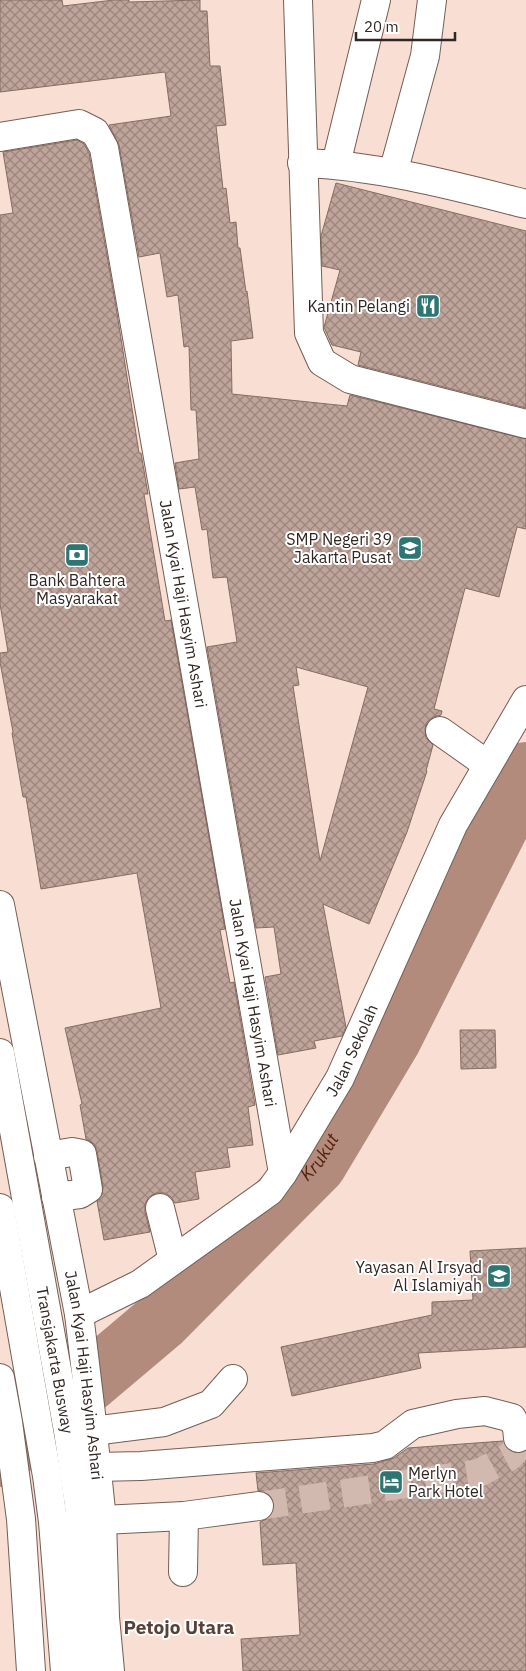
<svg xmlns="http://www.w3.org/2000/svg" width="526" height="1671" font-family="'IBM Plex Sans',sans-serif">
<defs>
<pattern id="building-cross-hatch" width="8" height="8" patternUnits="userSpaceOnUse" patternTransform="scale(1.25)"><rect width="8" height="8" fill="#bea49a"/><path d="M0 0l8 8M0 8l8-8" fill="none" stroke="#9b857d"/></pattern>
</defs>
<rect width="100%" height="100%" fill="#f9ded3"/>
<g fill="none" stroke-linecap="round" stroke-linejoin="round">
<path stroke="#b28b7c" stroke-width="60" id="s1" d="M 0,1457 L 161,1321 L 317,1164 L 391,1040 L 526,772"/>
</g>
<g fill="url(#building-cross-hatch)" stroke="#856d64" fill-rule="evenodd">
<path d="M 0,0 L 62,0 L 63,6 L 114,0 L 129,0 L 129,2 L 200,0 L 200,11 L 207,11 L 210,66 L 220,66 L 226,125 L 216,126 L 223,189 L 226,188 L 230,223 L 236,222 L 238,248 L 240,248 L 246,292 L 247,291 L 253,338 L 231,341 L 232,394 L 347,406 L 350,395 L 526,439 L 526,529 L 517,527 L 499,597 L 465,588 L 434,709 L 442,711 L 441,715 L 433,717 L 427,722 L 425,729 L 426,738 L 433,745 L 426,771 L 427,771 L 407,832 L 369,924 L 323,904 L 346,1027 L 342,1036 L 314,1041 L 316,1048 L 278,1055 L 265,977 L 281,974 L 274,927 L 256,928 L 207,647 L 237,642 L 227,577 L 213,578 L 207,529 L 202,530 L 195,487 L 179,489 L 175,463 L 199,459 L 196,410 L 191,410 L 189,346 L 184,347 L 178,295 L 167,297 L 160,253 L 139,257 L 119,145 L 109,125 L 171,116 L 165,72 L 0,92 ZM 296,667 L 368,687 L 320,861 L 293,686 L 299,685 Z"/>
<polygon points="77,140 84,144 89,153 116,307 139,453 141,453 148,494 144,494 165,621 171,620 225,929 220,930 230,983 234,982 255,1105 248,1107 253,1145 227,1148 230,1167 195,1172 199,1199 175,1203 171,1197 165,1193 156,1193 149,1197 145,1204 145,1212 150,1232 104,1240 97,1201 102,1195 103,1187 97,1151 94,1144 86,1139 80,1105 82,1104 65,1028 161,1008 137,873 41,889 26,797 23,797 12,733 13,732 0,662 0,653 8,652 0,604 0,215 13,213 3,152"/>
<polygon points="336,183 526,231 526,408 358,365 361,352 332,345 324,327 340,270 322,266 321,236"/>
<polygon points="460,1030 495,1030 496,1068 461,1069"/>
<polygon points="526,1248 526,1347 418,1353 421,1368 292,1396 281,1347 432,1315 432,1302 473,1300 470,1251"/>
<polygon points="503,1441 506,1447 512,1452 519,1454 526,1451 526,1671 243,1671 241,1639 300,1635 296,1563 263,1565 260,1522 269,1518 274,1511 274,1504 271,1496 264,1491 258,1491 256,1473 374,1464 394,1458 408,1448"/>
</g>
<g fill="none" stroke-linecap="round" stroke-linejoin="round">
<polyline stroke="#d1b9b0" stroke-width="28" stroke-dasharray="28 14" stroke-linecap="butt" points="259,1506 479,1473 509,1457 515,1451 518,1438"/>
<defs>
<g id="minor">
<polyline points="298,0 309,333 322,362 350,379 526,424"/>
<path id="s2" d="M 0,137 L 79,124 L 95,132 L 104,148 L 283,1173"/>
<path d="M 302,163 C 376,165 455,186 526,204"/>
<polyline points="336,164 376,0"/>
<polyline points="393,173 425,56 432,0"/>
<polyline points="440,731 488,765"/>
<path id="s3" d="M 0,1053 L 68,1431 L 79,1505 L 90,1671"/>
<polyline points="48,1156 72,1152 82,1154 88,1189 80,1194 56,1197"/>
<polyline points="0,1208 47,1476 53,1522 65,1671"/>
<polyline points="160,1208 173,1260"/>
<path id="s4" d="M 79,1314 L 140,1284 L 270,1191 L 283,1173 L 340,1078 L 453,825 L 526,700"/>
<polyline points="93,1431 164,1422 211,1404 233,1379"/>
<polyline points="96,1467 141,1466 373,1448 385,1445 413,1424 457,1414 485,1411 512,1418 517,1428 518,1438"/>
<polyline points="102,1520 184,1516 259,1506"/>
<polyline points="183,1572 184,1516"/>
</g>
<g id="major">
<path id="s5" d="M 0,905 L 79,1314 L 91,1414 L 102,1520 L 105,1617 L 110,1671"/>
<polyline points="0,1378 8,1422 21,1519 31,1671"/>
</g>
</defs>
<use href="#minor" stroke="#745d54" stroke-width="30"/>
<use href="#major" stroke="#745d54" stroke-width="30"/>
<use href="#minor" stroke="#fff" stroke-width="28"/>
<use href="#major" stroke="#fff" stroke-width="28"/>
</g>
<defs>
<symbol id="restaurant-square" viewBox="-11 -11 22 22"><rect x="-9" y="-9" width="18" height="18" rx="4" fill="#2d7673" stroke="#fff"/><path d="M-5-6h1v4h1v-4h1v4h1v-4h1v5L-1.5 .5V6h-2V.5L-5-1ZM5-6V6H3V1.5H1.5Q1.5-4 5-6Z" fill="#fff"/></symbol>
<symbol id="school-square" viewBox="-11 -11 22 22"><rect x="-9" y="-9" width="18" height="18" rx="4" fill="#2d7673" stroke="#fff"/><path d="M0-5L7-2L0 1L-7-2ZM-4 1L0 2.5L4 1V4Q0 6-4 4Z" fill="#fff"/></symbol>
<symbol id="bank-square" viewBox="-11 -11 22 22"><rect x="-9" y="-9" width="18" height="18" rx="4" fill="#2d7673" stroke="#fff"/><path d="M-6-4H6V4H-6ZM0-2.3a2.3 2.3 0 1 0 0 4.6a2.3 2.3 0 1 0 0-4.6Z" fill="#fff"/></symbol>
<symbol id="hotel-square" viewBox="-11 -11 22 22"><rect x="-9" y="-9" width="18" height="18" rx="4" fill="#2d7673" stroke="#fff"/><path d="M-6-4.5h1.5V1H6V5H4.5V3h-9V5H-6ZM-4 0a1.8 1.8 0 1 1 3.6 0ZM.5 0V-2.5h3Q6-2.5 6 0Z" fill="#fff"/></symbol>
</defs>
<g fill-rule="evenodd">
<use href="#restaurant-square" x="414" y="292" width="28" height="28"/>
<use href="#school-square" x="396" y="534" width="28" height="28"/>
<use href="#bank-square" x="63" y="541" width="28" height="28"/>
<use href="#school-square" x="485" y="1262" width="28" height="28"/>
<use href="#hotel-square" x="377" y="1468" width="28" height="28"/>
</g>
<g text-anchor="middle" stroke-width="4" stroke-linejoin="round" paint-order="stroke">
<g font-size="16" fill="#302622" stroke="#fff" text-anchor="end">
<text x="410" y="312">Kantin Pelangi</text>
<text x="392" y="545">SMP Negeri 39<tspan x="392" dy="18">Jakarta Pusat</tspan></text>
<text x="77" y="586" text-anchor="middle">Bank Bahtera<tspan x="77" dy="18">Masyarakat</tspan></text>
<text x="482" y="1273">Yayasan Al Irsyad<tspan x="482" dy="18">Al Islamiyah</tspan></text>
<text x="408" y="1479" text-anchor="start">Merlyn<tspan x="408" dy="18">Park Hotel</tspan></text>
</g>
<g font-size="16" fill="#302622" stroke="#fff">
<text dy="6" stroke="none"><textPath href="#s2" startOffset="579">Jalan Kyai Haji Hasyim Ashari</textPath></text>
<text dy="6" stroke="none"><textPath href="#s2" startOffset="984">Jalan Kyai Haji Hasyim Ashari</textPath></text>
<text dy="6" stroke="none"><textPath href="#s4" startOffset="391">Jalan Sekolah</textPath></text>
<text dy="6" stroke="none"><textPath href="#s3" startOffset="312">Transjakarta Busway</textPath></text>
<text dy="6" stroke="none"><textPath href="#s5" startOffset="478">Jalan Kyai Haji Hasyim Ashari</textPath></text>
</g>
<g font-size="18" font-style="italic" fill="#54210b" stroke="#fff">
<text dy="6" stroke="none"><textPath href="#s1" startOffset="439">Krukut</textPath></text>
</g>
<g font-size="19" font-weight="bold" fill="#574139" stroke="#fff">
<text x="179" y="1634">Petojo Utara</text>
</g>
</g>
<path d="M356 32v8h99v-8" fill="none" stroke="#302622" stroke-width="2.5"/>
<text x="364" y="32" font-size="15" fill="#302622" stroke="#ffffff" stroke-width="4" paint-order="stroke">20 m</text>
</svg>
